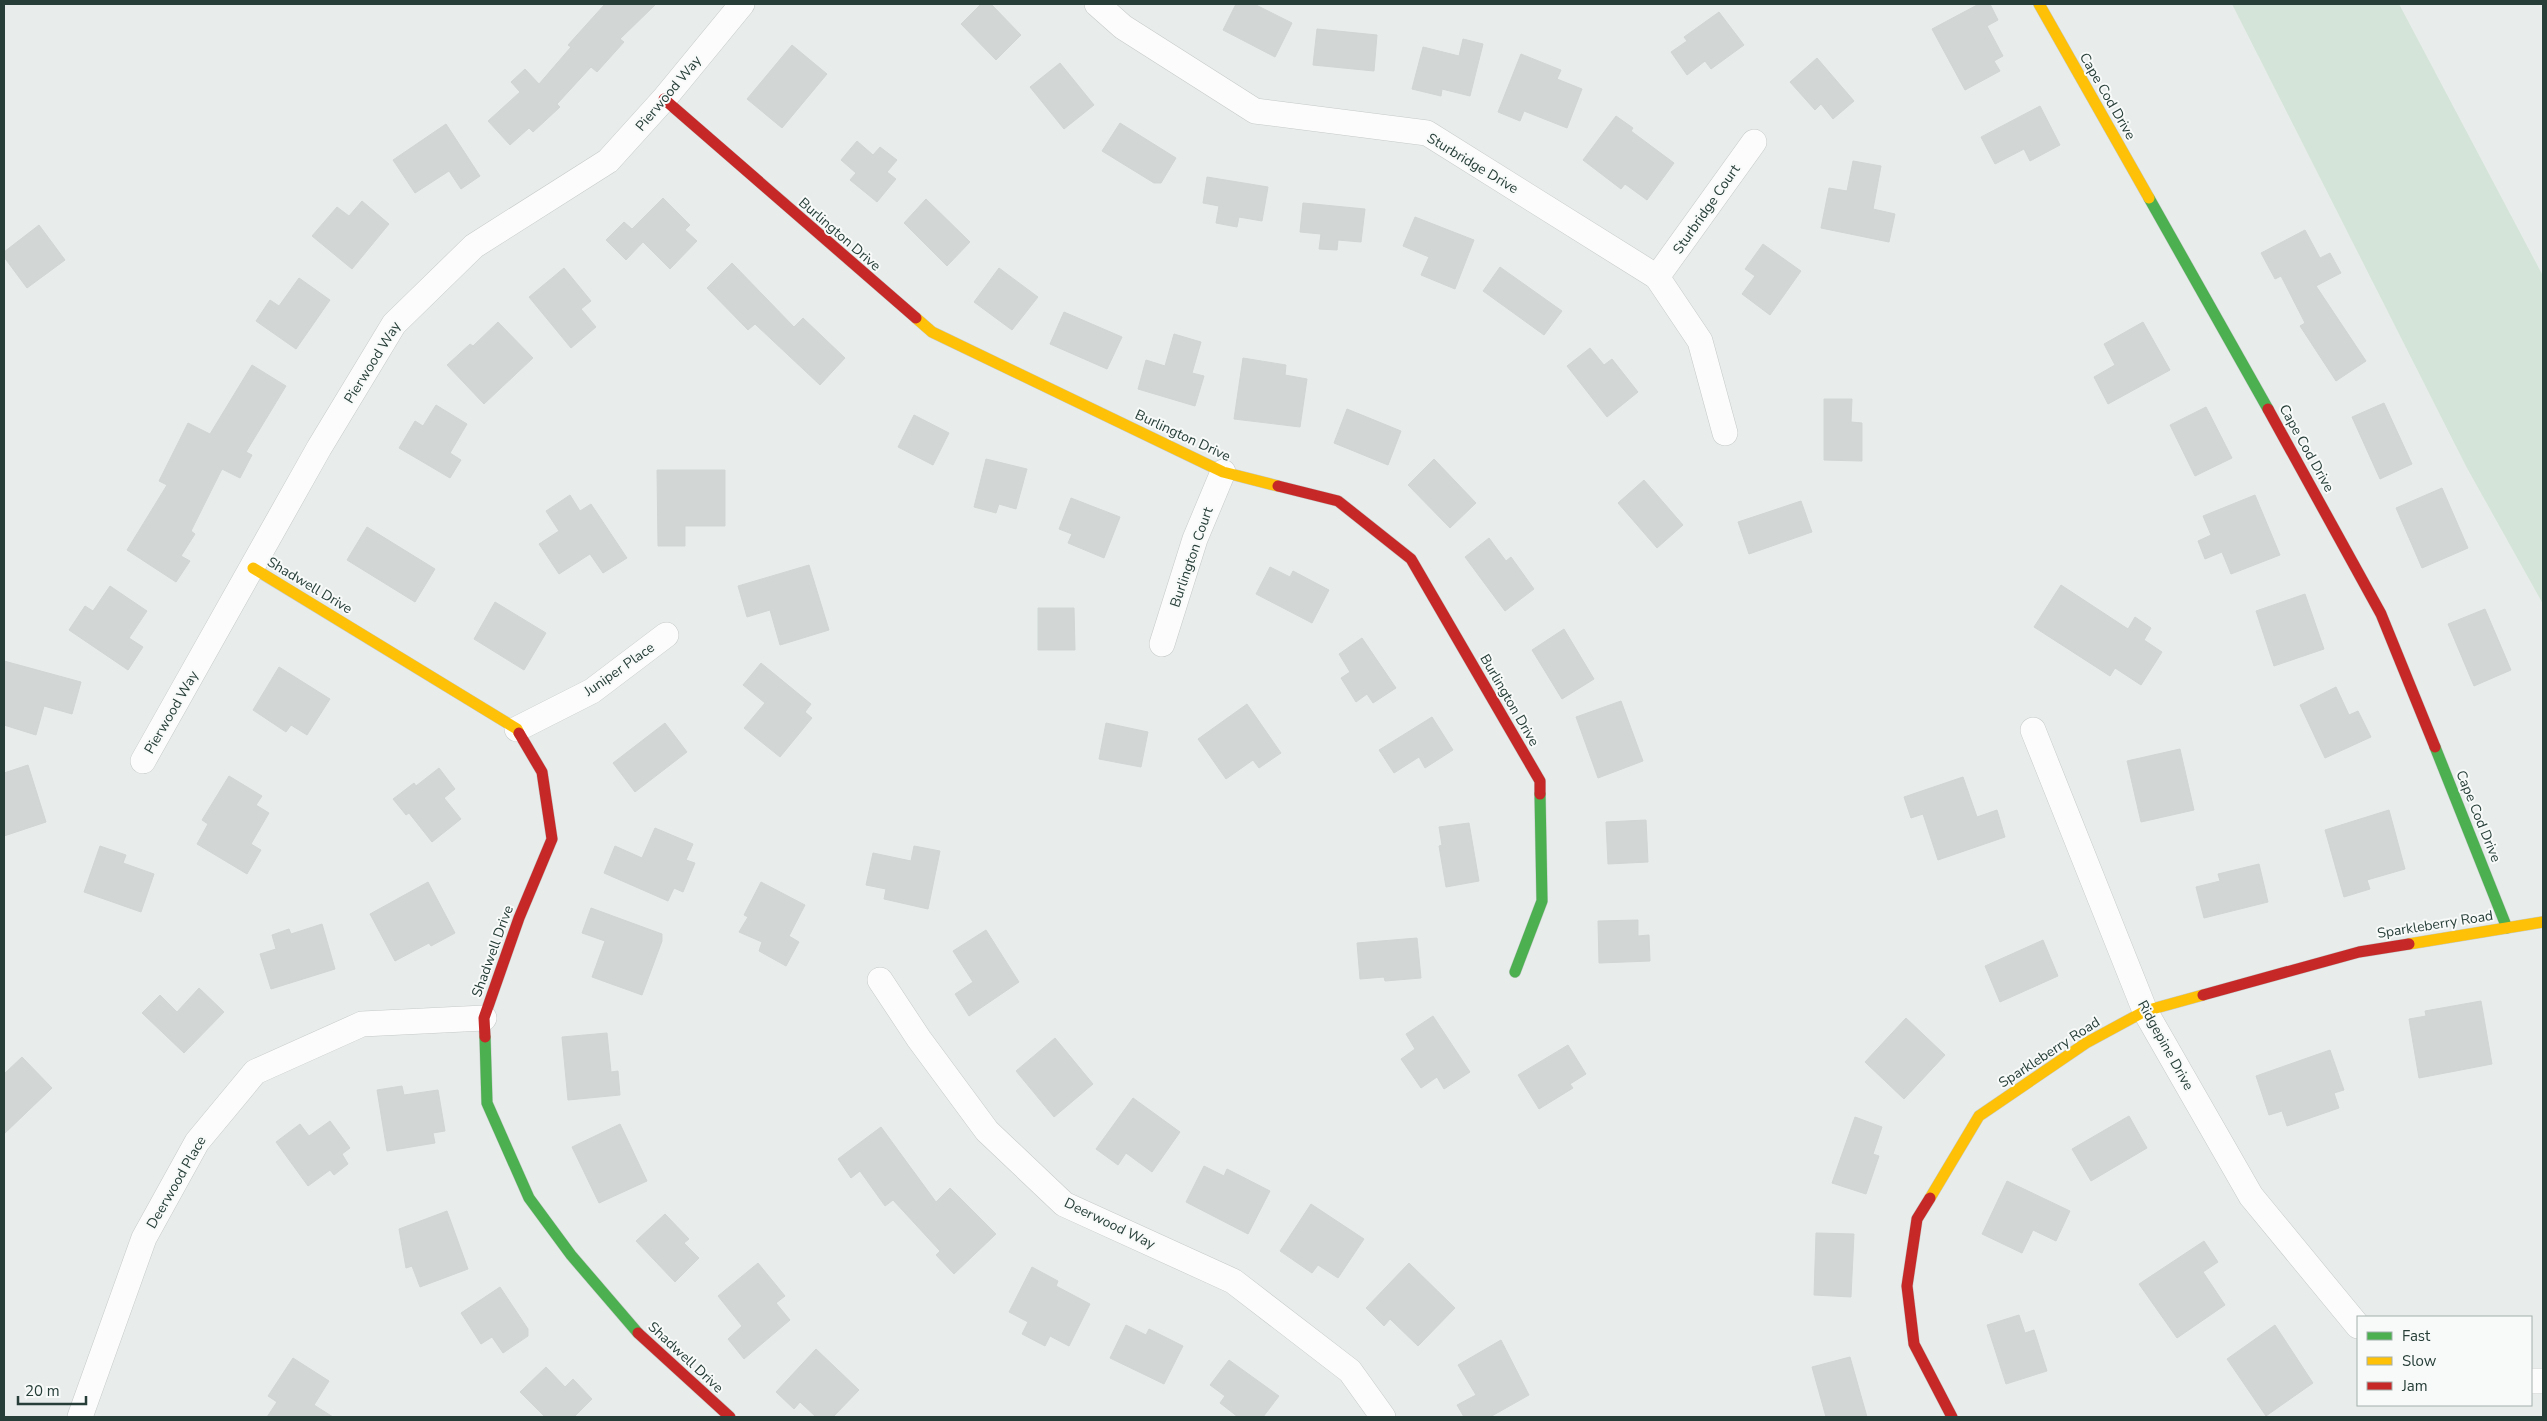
<svg xmlns="http://www.w3.org/2000/svg" width="2547" height="1421" font-family="'Nunito Sans',sans-serif">
<rect width="100%" height="100%" fill="#e8edeb"/>
<polygon fill="#d4e4d8" points="2232,4 2399,4 2543,276 2543,604 2467,468"/>
<g fill="#d2d6d5" stroke="#d1d6d4">
<polygon points="605,4 656,4 620,39 624,42 597,72 591,67 557,104 560,107 533,132 529,128 510,145 488,121 520,92 511,82 525,69 539,84 571,47 568,45"/>
<polygon points="981,4 991,4 1021,35 996,60 961,24"/>
<polygon points="1236,4 1254,4 1292,23 1275,57 1223,30"/>
<polygon points="1979,4 1990,4 1998,20 1987,26 2003,56 1994,61 2000,71 1965,90 1932,29"/>
<polygon points="1719,12 1744,45 1711,69 1705,61 1687,75 1671,52 1687,41 1684,37"/>
<polygon points="1317,29 1377,35 1374,71 1313,65"/>
<polygon points="1463,39 1483,44 1470,96 1442,89 1441,96 1412,89 1423,47 1459,56"/>
<polygon points="792,45 827,74 782,128 747,99"/>
<polygon points="1521,54 1561,70 1557,79 1582,89 1567,128 1524,111 1520,121 1498,112"/>
<polygon points="1817,58 1854,101 1833,119 1821,104 1815,110 1790,82"/>
<polygon points="1060,63 1094,105 1064,129 1030,87"/>
<polygon points="2040,106 2060,145 2030,161 2024,149 1995,164 1981,137"/>
<polygon points="1616,116 1633,128 1631,131 1674,163 1647,200 1625,184 1621,189 1583,160"/>
<polygon points="1120,123 1176,158 1161,183 1154,183 1102,151"/>
<polygon points="446,124 480,176 461,189 449,171 415,193 393,160"/>
<polygon points="857,141 873,155 880,147 897,160 887,172 896,179 877,202 850,180 856,173 841,160"/>
<polygon points="1853,161 1881,166 1873,209 1895,214 1889,242 1821,228 1829,188 1847,191"/>
<polygon points="1207,177 1268,187 1262,221 1239,217 1237,227 1216,223 1219,206 1203,203"/>
<polygon points="663,198 690,225 685,230 697,241 670,269 643,242 626,260 606,240 624,222 632,229"/>
<polygon points="926,199 970,242 947,266 904,223"/>
<polygon points="362,201 389,224 352,269 312,236 337,207 349,216"/>
<polygon points="1303,203 1365,209 1361,242 1338,240 1337,250 1319,249 1321,234 1300,232"/>
<polygon points="1415,217 1474,240 1455,289 1421,275 1429,257 1403,246"/>
<polygon points="39,225 65,260 27,288 4,257 4,252"/>
<polygon points="2305,230 2320,258 2330,253 2341,273 2316,286 2366,361 2336,381 2300,326 2305,323 2281,276 2275,279 2261,253"/>
<polygon points="1763,244 1801,271 1770,315 1742,294 1755,276 1745,269"/>
<polygon points="732,263 794,327 803,318 845,358 820,385 755,324 748,330 707,288"/>
<polygon points="1500,267 1562,311 1544,335 1483,291"/>
<polygon points="564,268 591,301 581,309 596,327 571,348 529,297"/>
<polygon points="999,268 1038,297 1012,330 974,302"/>
<polygon points="299,278 330,300 296,349 256,321 270,300 279,306"/>
<polygon points="1064,312 1122,337 1107,369 1050,344"/>
<polygon points="498,322 533,358 484,404 447,365 470,344 473,346"/>
<polygon points="2143,322 2170,370 2108,404 2094,377 2115,365 2104,344"/>
<polygon points="1174,334 1201,342 1192,373 1204,376 1195,406 1138,389 1146,360 1165,366"/>
<polygon points="1590,348 1604,365 1612,359 1638,392 1607,417 1567,366"/>
<polygon points="1243,358 1286,365 1285,375 1307,379 1300,427 1234,419"/>
<polygon points="252,365 286,386 246,452 252,455 240,478 222,469 191,531 195,534 181,556 190,561 176,582 127,550 167,485 159,481 188,423 210,434"/>
<polygon points="1824,399 1852,399 1851,422 1862,423 1862,461 1824,460"/>
<polygon points="2384,403 2412,464 2380,479 2352,417"/>
<polygon points="436,405 467,424 450,453 461,460 450,478 399,448 415,421 423,426"/>
<polygon points="2206,407 2232,458 2195,476 2170,425"/>
<polygon points="1347,409 1401,431 1388,465 1334,443"/>
<polygon points="914,415 949,433 933,465 898,447"/>
<polygon points="986,459 1027,469 1016,509 999,504 996,513 974,507"/>
<polygon points="1434,459 1476,503 1450,528 1408,485"/>
<polygon points="657,470 725,470 725,526 685,526 685,546 658,546"/>
<polygon points="1644,480 1683,525 1657,548 1618,503"/>
<polygon points="2442,488 2468,548 2422,568 2396,508"/>
<polygon points="570,495 580,511 591,504 627,558 603,573 590,554 559,574 539,544 559,531 546,511"/>
<polygon points="2255,495 2280,555 2231,574 2222,552 2205,559 2198,541 2211,535 2203,516"/>
<polygon points="1071,498 1120,517 1104,558 1068,543 1072,534 1059,529"/>
<polygon points="1801,501 1812,532 1749,554 1738,522"/>
<polygon points="367,527 435,569 415,602 347,560"/>
<polygon points="1489,538 1506,561 1511,557 1534,589 1505,611 1465,557"/>
<polygon points="809,565 829,630 780,645 770,610 747,617 738,586"/>
<polygon points="1270,567 1290,577 1293,571 1329,590 1312,623 1256,594"/>
<polygon points="2061,585 2128,629 2135,617 2151,628 2144,640 2162,652 2141,685 2115,668 2110,676 2034,627"/>
<polygon points="110,586 147,611 129,638 143,647 128,670 69,630 85,606 93,611"/>
<polygon points="2305,594 2324,649 2274,666 2256,611"/>
<polygon points="495,602 546,633 524,670 474,639"/>
<polygon points="1038,608 1074,608 1075,650 1038,650"/>
<polygon points="2485,609 2511,670 2474,686 2448,624"/>
<polygon points="1564,629 1594,679 1562,699 1532,650"/>
<polygon points="1362,638 1396,688 1373,703 1367,694 1356,702 1341,678 1350,672 1339,654"/>
<polygon points="4,661 81,682 72,714 44,706 36,735 4,725"/>
<polygon points="761,663 811,704 805,712 812,718 780,757 744,728 765,703 743,685"/>
<polygon points="279,667 330,699 307,735 291,725 286,732 253,710"/>
<polygon points="2336,687 2349,715 2358,711 2371,737 2325,758 2300,705"/>
<polygon points="1621,701 1643,761 1598,778 1576,717"/>
<polygon points="1247,704 1281,753 1259,768 1253,760 1226,779 1198,739"/>
<polygon points="1432,717 1453,750 1425,768 1419,757 1394,773 1379,750"/>
<polygon points="665,723 687,752 635,792 613,763"/>
<polygon points="1106,723 1148,732 1141,767 1099,759"/>
<polygon points="2180,749 2194,810 2141,822 2127,761"/>
<polygon points="28,765 46,822 4,836 4,773"/>
<polygon points="439,768 455,789 444,798 461,819 432,842 409,813 406,815 393,799 414,783 416,786"/>
<polygon points="229,776 262,796 256,805 269,813 251,844 261,850 247,874 197,844 208,824 202,820"/>
<polygon points="1963,777 1977,817 1997,810 2005,837 1938,860 1923,814 1911,818 1904,797"/>
<polygon points="2389,810 2405,869 2367,880 2370,889 2344,897 2325,830"/>
<polygon points="1646,820 1648,862 1608,864 1606,822"/>
<polygon points="1469,823 1479,881 1446,887 1439,846 1442,845 1439,827"/>
<polygon points="655,828 693,844 686,860 695,863 683,892 674,888 668,901 604,873 615,846 642,858"/>
<polygon points="100,846 126,855 123,863 154,874 141,912 84,892"/>
<polygon points="914,846 940,851 928,909 884,899 886,889 866,885 873,853 911,861"/>
<polygon points="2259,864 2268,902 2204,918 2196,887 2220,881 2218,874"/>
<polygon points="428,882 455,933 431,946 429,943 395,961 370,914"/>
<polygon points="761,882 805,905 789,936 799,942 786,966 759,951 762,942 739,932 748,917 744,915"/>
<polygon points="591,908 662,934 662,941 642,995 592,977 605,941 582,933"/>
<polygon points="1638,920 1638,936 1649,935 1650,961 1599,963 1598,921"/>
<polygon points="322,924 335,969 271,989 260,954 276,949 272,935 289,929 291,934"/>
<polygon points="986,930 1019,982 969,1016 955,994 973,982 953,951"/>
<polygon points="1417,938 1421,978 1385,981 1384,977 1360,979 1357,943"/>
<polygon points="2043,940 2058,976 2000,1002 1985,966"/>
<polygon points="199,988 224,1012 184,1053 142,1013 160,995 177,1012"/>
<polygon points="2481,1001 2492,1064 2419,1078 2409,1019 2426,1016 2425,1011"/>
<polygon points="1433,1016 1470,1072 1444,1089 1437,1077 1421,1088 1401,1059 1415,1049 1406,1034"/>
<polygon points="1906,1018 1945,1055 1904,1099 1865,1062"/>
<polygon points="607,1033 611,1072 618,1071 620,1095 568,1100 562,1037"/>
<polygon points="1055,1038 1093,1084 1054,1117 1016,1071"/>
<polygon points="1568,1045 1586,1074 1570,1084 1573,1088 1539,1109 1518,1075"/>
<polygon points="2330,1050 2344,1090 2334,1093 2339,1108 2287,1126 2282,1111 2269,1115 2256,1076"/>
<polygon points="22,1057 52,1088 4,1134 4,1074"/>
<polygon points="402,1086 404,1095 438,1090 445,1131 433,1133 435,1143 387,1151 377,1090"/>
<polygon points="1133,1098 1180,1132 1152,1172 1126,1153 1118,1165 1096,1149"/>
<polygon points="2129,1116 2147,1148 2091,1181 2072,1149"/>
<polygon points="1855,1117 1882,1127 1873,1154 1879,1156 1866,1194 1832,1183"/>
<polygon points="330,1121 350,1148 342,1154 348,1164 334,1175 330,1170 308,1186 276,1142 300,1124 309,1136"/>
<polygon points="620,1124 647,1181 599,1203 572,1147"/>
<polygon points="881,1127 936,1202 950,1188 996,1234 954,1274 936,1255 940,1251 893,1200 885,1206 860,1171 851,1178 838,1159"/>
<polygon points="1204,1166 1224,1176 1227,1169 1270,1191 1248,1234 1186,1202"/>
<polygon points="2007,1181 2070,1211 2056,1241 2033,1230 2022,1253 1982,1234"/>
<polygon points="1311,1204 1364,1239 1338,1278 1318,1265 1312,1273 1280,1251"/>
<polygon points="447,1211 468,1269 420,1287 412,1266 406,1268 399,1229"/>
<polygon points="665,1214 689,1239 684,1243 699,1258 675,1282 636,1241"/>
<polygon points="1816,1233 1854,1234 1851,1297 1814,1295"/>
<polygon points="2204,1241 2218,1262 2203,1272 2225,1305 2177,1338 2139,1284"/>
<polygon points="758,1263 785,1296 776,1303 790,1320 744,1359 728,1339 742,1326 718,1296"/>
<polygon points="1409,1263 1455,1308 1418,1346 1390,1319 1384,1326 1366,1308"/>
<polygon points="1032,1267 1058,1281 1056,1286 1090,1304 1069,1346 1050,1336 1045,1346 1022,1334 1028,1322 1009,1312"/>
<polygon points="500,1287 528,1329 528,1336 503,1353 492,1337 481,1344 461,1313"/>
<polygon points="2019,1315 2025,1333 2034,1330 2047,1371 2006,1384 1987,1325"/>
<polygon points="1126,1325 1146,1335 1149,1329 1183,1346 1164,1384 1110,1358"/>
<polygon points="2275,1325 2313,1383 2266,1416 2227,1359"/>
<polygon points="1501,1340 1529,1395 1490,1417 1464,1417 1457,1405 1476,1395 1458,1365"/>
<polygon points="816,1349 859,1390 833,1417 816,1417 800,1402 794,1409 776,1392"/>
<polygon points="1850,1357 1867,1417 1826,1417 1812,1367"/>
<polygon points="293,1358 329,1381 314,1405 333,1417 267,1417 277,1402 268,1396"/>
<polygon points="1229,1360 1279,1396 1263,1417 1238,1417 1220,1403 1225,1396 1210,1385"/>
<polygon points="546,1367 565,1387 573,1379 592,1399 574,1417 545,1417 520,1392"/>
</g>
<g fill="none" stroke-linecap="round" stroke-linejoin="round">
<defs>
<g id="street">
<polyline points="1097,4 1123,27 1255,111 1427,133 1657,277 1700,341 1725,433"/>
<polyline points="1657,277 1754,142"/>
<polyline points="1162,644 1195,539 1223,472"/>
<polyline points="517,729 592,691 666,635"/>
<polyline points="2033,730 2145,1011 2251,1196 2358,1326"/>
<polyline points="143,761 319,448 394,324 474,246 608,161 664,99 742,4"/>
<polyline points="880,980 919,1039 987,1131 1064,1204 1233,1281 1350,1371 1383,1417"/>
<polyline points="2531,1381 2543,1381"/>
<polyline points="80,1417 144,1238 197,1142 255,1072 362,1024 484,1018"/>
</g>
<g id="fast">
<polyline points="2149,198 2268,409"/>
<polyline points="2435,747 2507,928"/>
<polyline points="1515,972 1542,901 1540,794"/>
<polyline points="485,1037 487,1103 529,1198 571,1255 638,1333"/>
</g>
<g id="slow">
<polyline points="2039,4 2149,198"/>
<polyline points="916,318 932,332 1223,472 1278,486"/>
<polyline points="253,568 517,729 519,733"/>
<polyline points="2409,944 2543,922"/>
<polyline points="1930,1198 1979,1116 2086,1043 2145,1011 2203,995"/>
</g>
<g id="jam">
<polyline points="664,99 916,318"/>
<polyline points="2268,409 2381,614 2435,747"/>
<polyline points="1278,486 1338,501 1411,559 1540,781 1540,794"/>
<polyline points="2203,995 2359,952 2409,944"/>
<polyline points="485,1037 484,1018 519,918 552,839 542,772 519,733"/>
<polyline points="1930,1198 1917,1219 1907,1286 1914,1344 1952,1417"/>
<polyline points="638,1333 730,1417"/>
</g>
</defs>
<use href="#street" stroke="#c5cac8" stroke-width="26"/>
<use href="#fast" stroke="#c4cac8" stroke-width="12"/>
<use href="#slow" stroke="#c4cac8" stroke-width="12"/>
<use href="#jam" stroke="#c4cac8" stroke-width="12"/>
<use href="#street" stroke="#fcfcfc" stroke-width="25"/>
<use href="#fast" stroke="#4caf50" stroke-width="11"/>
<use href="#slow" stroke="#ffc107" stroke-width="11"/>
<use href="#jam" stroke="#c62828" stroke-width="11"/>
</g>
<g text-anchor="middle" stroke-width="4" stroke-linejoin="round" paint-order="stroke">
<g font-size="14" fill="#273e38" stroke="#f7faf9">
<text transform="translate(668 93) rotate(-50)" y="5">Pierwood Way</text>
<text transform="translate(2108 96) rotate(60)" y="5">Cape Cod Drive</text>
<text transform="translate(1473 163) rotate(31)" y="5">Sturbridge Drive</text>
<text transform="translate(1706 209) rotate(-55)" y="5">Sturbridge Court</text>
<text transform="translate(840 234) rotate(41)" y="5">Burlington Drive</text>
<text transform="translate(372 362) rotate(-58)" y="5">Pierwood Way</text>
<text transform="translate(1183 435) rotate(25)" y="5">Burlington Drive</text>
<text transform="translate(2307 448) rotate(61)" y="5">Cape Cod Drive</text>
<text transform="translate(1191 557) rotate(-71)" y="5">Burlington Court</text>
<text transform="translate(310 585) rotate(31)" y="5">Shadwell Drive</text>
<text transform="translate(619 669) rotate(-35)" y="5">Juniper Place</text>
<text transform="translate(1510 700) rotate(60)" y="5">Burlington Drive</text>
<text transform="translate(171 712) rotate(-60)" y="5">Pierwood Way</text>
<text transform="translate(2479 816) rotate(68)" y="5">Cape Cod Drive</text>
<text transform="translate(2435 924) rotate(-9)" y="5">Sparkleberry Road</text>
<text transform="translate(492 951) rotate(-70)" y="5">Shadwell Drive</text>
<text transform="translate(2166 1045) rotate(61)" y="5">Ridgepine Drive</text>
<text transform="translate(2049 1052) rotate(-33)" y="5">Sparkleberry Road</text>
<text transform="translate(176 1182) rotate(-60)" y="5">Deerwood Place</text>
<text transform="translate(1110 1223) rotate(26)" y="5">Deerwood Way</text>
<text transform="translate(686 1357) rotate(43)" y="5">Shadwell Drive</text>
</g>
</g>
<rect width="2547" height="1421" fill="none" stroke="#273e38" stroke-width="10"/>
<rect x="2357" y="1316" width="175" height="90" fill="#f7faf9" stroke="#a4afac"/>
<rect x="2367" y="1332" width="25" height="8" fill="#4caf50" stroke="#a4afac"/>
<text x="2402" y="1341" font-size="15" fill="#273e38">Fast</text>
<rect x="2367" y="1357" width="25" height="8" fill="#ffc107" stroke="#a4afac"/>
<text x="2402" y="1366" font-size="15" fill="#273e38">Slow</text>
<rect x="2367" y="1382" width="25" height="8" fill="#c62828" stroke="#a4afac"/>
<text x="2402" y="1391" font-size="15" fill="#273e38">Jam</text>
<path d="M18 1396v8h68v-8" fill="none" stroke="#273e38" stroke-width="2.5"/>
<text x="25" y="1396" font-size="15" fill="#273e38" stroke="#f7faf9" stroke-width="4" paint-order="stroke">20 m</text>
</svg>
